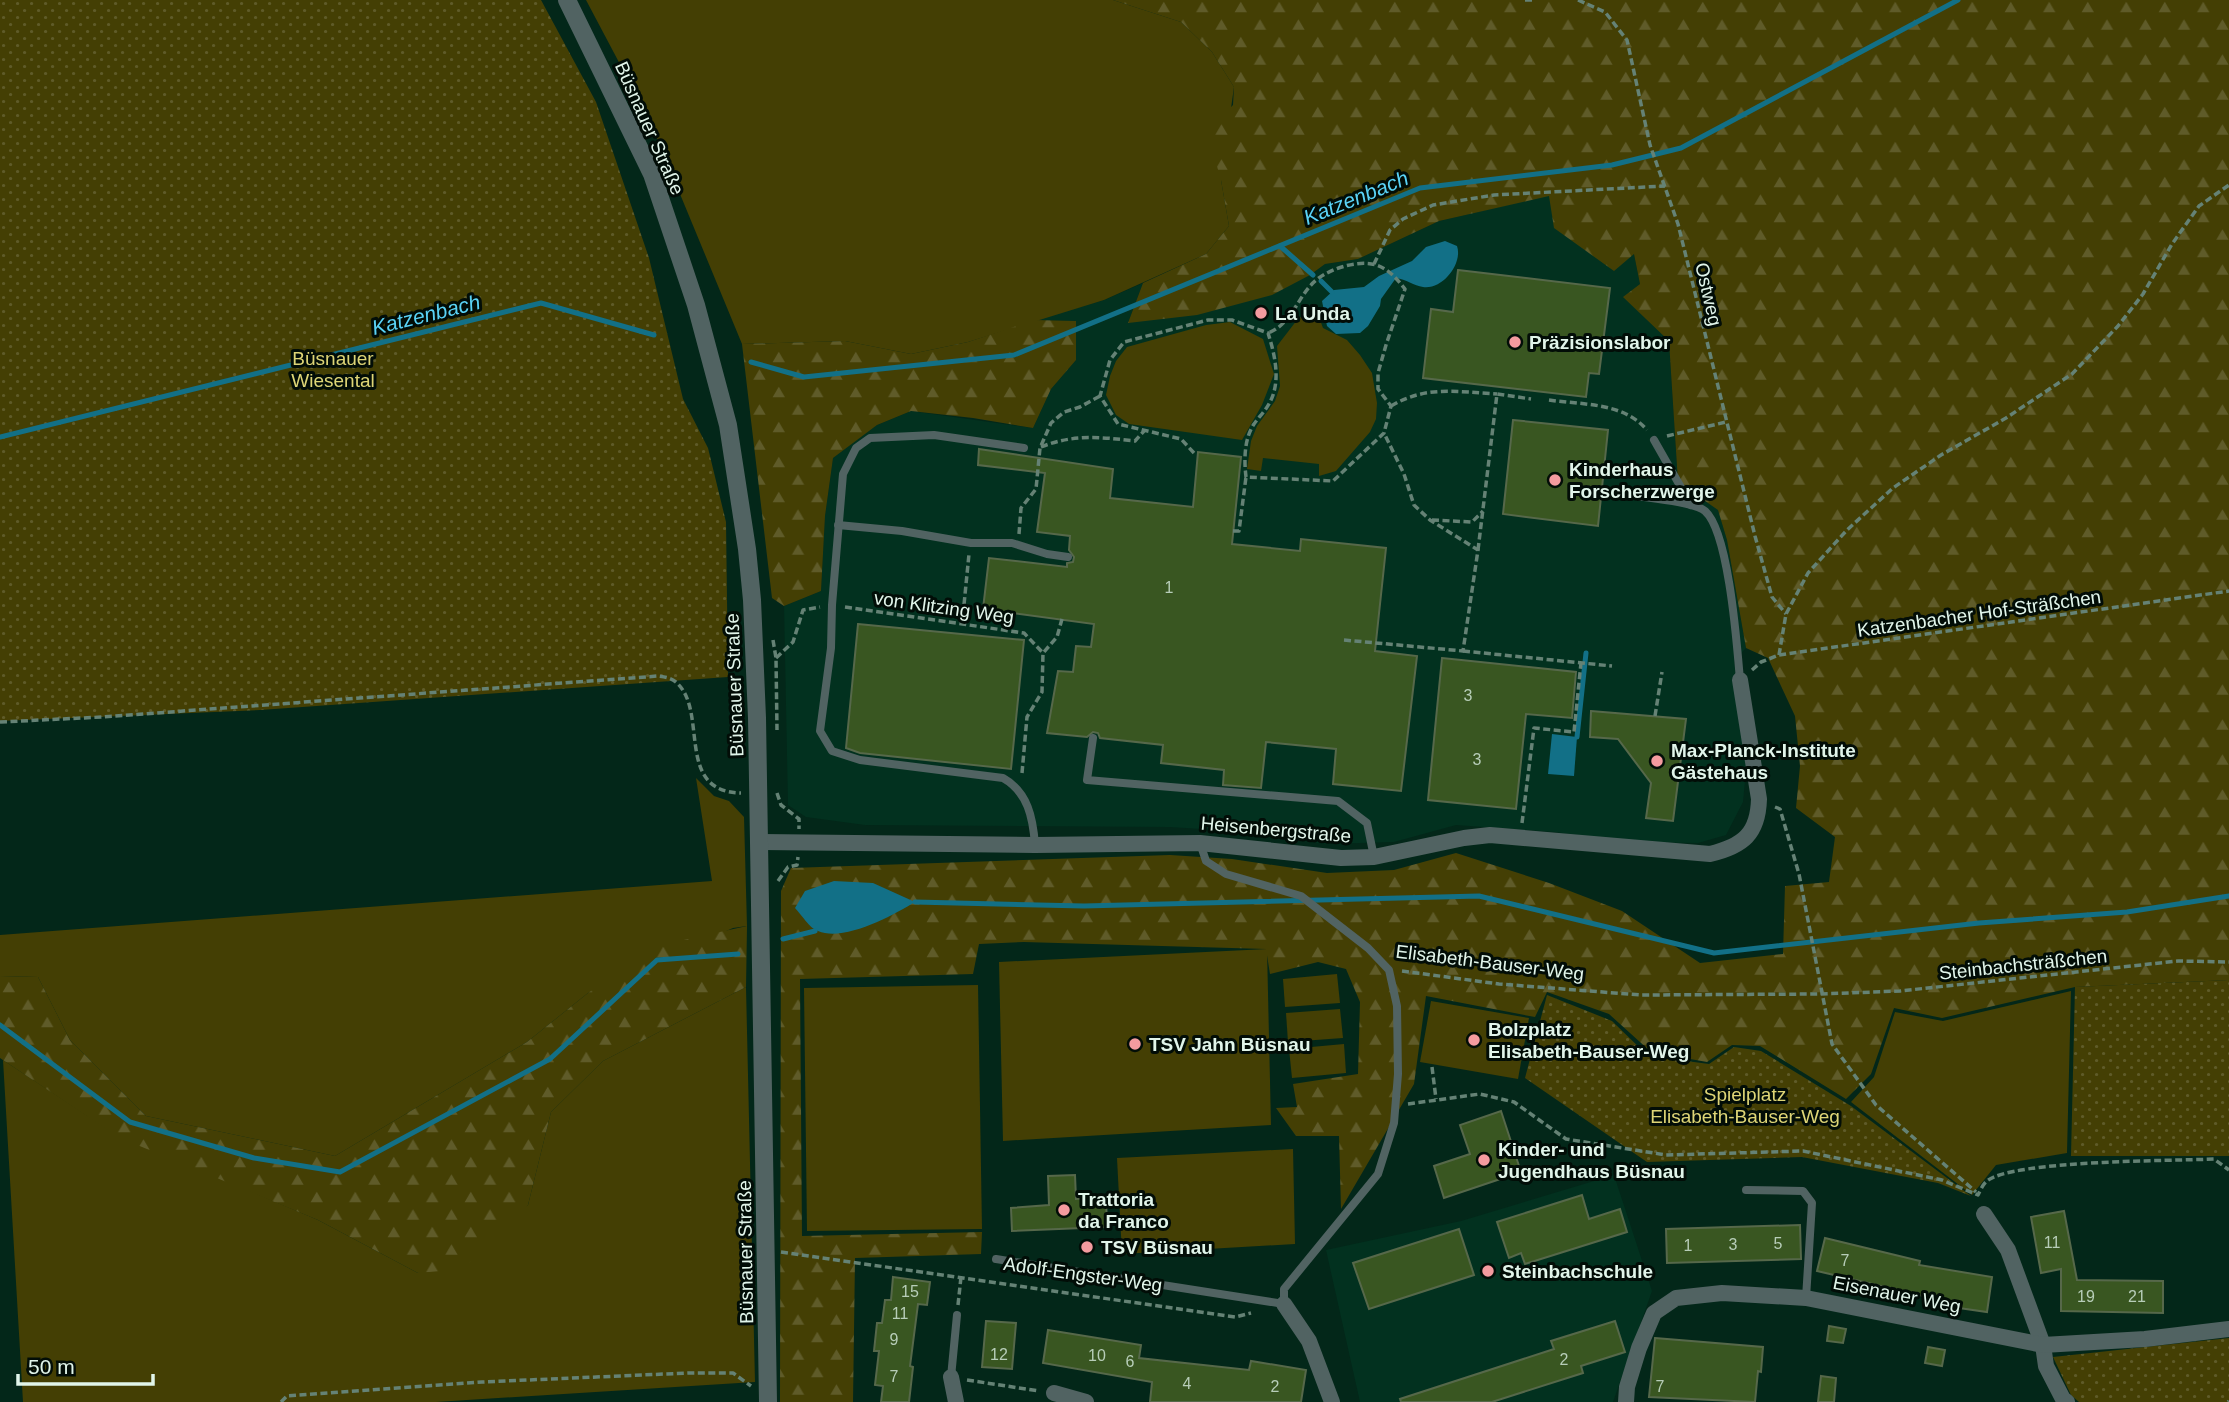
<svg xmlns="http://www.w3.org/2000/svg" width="2229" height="1402" font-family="Arial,sans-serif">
<defs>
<pattern id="forest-firs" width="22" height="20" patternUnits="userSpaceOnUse" patternTransform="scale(1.75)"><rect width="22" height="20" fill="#443f04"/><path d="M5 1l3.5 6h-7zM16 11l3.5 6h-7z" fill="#5f5b29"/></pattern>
<pattern id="park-dots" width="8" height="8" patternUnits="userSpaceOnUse" patternTransform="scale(1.75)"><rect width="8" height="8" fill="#443f04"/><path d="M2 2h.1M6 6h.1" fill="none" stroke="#5f5b29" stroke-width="1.8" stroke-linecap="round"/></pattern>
</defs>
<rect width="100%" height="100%" fill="#032719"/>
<g fill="#02311f">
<polygon points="1550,195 1613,270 1634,254 1640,284 1624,297 1669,341 1678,482 1718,509 1727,540 1746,648 1734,661 1747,760 1743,802 1726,835 1698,843 1630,842 1555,832 1456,825 1394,842 1326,844 1232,831 1170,827 865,825 806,817 788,805 784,606 821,591 825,516 833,458 877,425 911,411 1033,428 1051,389 1076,360 1075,321 1035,320 1104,300 1143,283 1128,323 1310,275 1325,264 1358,259 1439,221"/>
<polygon points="1614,1175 1652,1291 1613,1402 1360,1402 1326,1250 1461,1221"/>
</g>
<g fill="#443f04">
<polygon points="586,0 1113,0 1181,22 1212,52 1234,87 1221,180 1229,226 1206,254 1104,300 968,342 911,354 845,341 742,344 649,119"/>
<polygon points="1315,306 1323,328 1347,340 1360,355 1372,373 1377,403 1376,419 1370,432 1336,471 1319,476 1319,464 1263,458 1261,471 1247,469 1251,441 1257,426 1275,401 1280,386 1277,346 1297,320"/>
<polygon points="1230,322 1263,339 1274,374 1262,405 1242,440 1129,424 1116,415 1106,395 1110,376 1116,361 1127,347 1206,325"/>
<polygon points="696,778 714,796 729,801 744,817 747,926 733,928 588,993 527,1042 335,1156 146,1116 70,1040 38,977 0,976 0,935 712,881"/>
<polygon points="1267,949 1271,1125 1003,1141 999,962"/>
<polygon points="1337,974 1340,1003 1285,1007 1283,979"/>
<polygon points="978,985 982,1229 807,1231 804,988"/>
<polygon points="746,987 755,1382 436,1402 23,1402 3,1060 112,1132 318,1220 418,1273 528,1205 551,1112 603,1061"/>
<polygon points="2071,991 2067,1153 1996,1165 1972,1195 1851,1102 1874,1077 1895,1012 1943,1021"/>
<polygon points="1431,1001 1529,1018 1518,1079 1420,1062"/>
<polygon points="1340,1009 1343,1038 1288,1042 1286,1013"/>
<polygon points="1344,1044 1346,1073 1292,1078 1289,1049"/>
<polygon points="1293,1149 1295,1244 1122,1254 1117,1158"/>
</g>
<g fill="url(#forest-firs)">
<polygon points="1113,0 2229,0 2229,980 2075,987 1942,1018 1894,1008 1871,1074 1846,1099 1760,1046 1732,1045 1707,1062 1651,1052 1609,1014 1547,992 1535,1017 1426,996 1414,1084 1341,1209 1339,1136 1296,1136 1276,1108 1297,1107 1293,1084 1358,1074 1360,1002 1346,969 1318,962 1270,974 1266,949 1024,942 979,944 973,974 800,979 802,1236 982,1232 981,1254 855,1258 853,1402 780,1402 781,891 791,868 1170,855 1232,859 1327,873 1394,870 1456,853 1549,883 1622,911 1700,963 1783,954 1785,886 1829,882 1835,837 1796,808 1800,766 1795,716 1768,658 1746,648 1727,540 1718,510 1678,482 1669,341 1623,297 1640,284 1634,254 1614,271 1554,228 1549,196 1439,221 1358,259 1325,264 1310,275 1272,295 1197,315 1128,323 1143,283 1206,254 1229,226 1221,180 1207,132 1233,105 1234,87 1212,52 1181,22"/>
<polygon points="1035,320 1076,321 1076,360 1051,389 1033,428 973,418 911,411 877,425 833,458 825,516 821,591 784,606 772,598 742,344 845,341 911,354 968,342"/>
<polygon points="747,926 746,987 603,1061 551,1112 528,1205 463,1269 418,1273 318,1220 118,1137 0,1058 0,976 38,977 70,1040 146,1116 335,1156 527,1042 588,993 661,945"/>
</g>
<g fill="url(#park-dots)">
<polygon points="0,0 541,0 596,102 649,258 683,399 708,448 726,522 728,677 260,710 0,721"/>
<polygon points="2229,980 2229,1156 2071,1156 2075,987"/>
<polygon points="1547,995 1612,1021 1648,1056 1709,1064 1734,1047 1761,1051 1851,1106 1971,1196 1938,1183 1802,1157 1647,1162 1525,1078"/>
<polygon points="2229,1338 2229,1402 2079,1402 2071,1395 2053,1357"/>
</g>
<g fill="#127087">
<path d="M 1445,241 L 1457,246 C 1463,263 1443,290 1423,287 C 1414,286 1406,279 1396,278 L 1381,299 L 1380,306 L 1368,326 L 1360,333 L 1336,334 L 1327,326 L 1322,301 L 1334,290 L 1364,287 L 1379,276 L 1412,261 L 1426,247 Z"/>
<polygon points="1552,734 1577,737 1574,776 1548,774"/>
<path d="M 834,881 L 873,883 L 915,902 C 892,916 844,942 818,931 C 809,928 802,915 795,908 L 805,891 Z"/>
</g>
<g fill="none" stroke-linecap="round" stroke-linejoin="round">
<g stroke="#127087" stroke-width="5">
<polyline points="1280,246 1313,275"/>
<polyline points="1321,281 1332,292"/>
<polyline points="751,362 804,377 1014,355 1420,188 1612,165 1681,148 1958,0"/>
<polyline points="0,437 541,303 654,335"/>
<polyline points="1577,737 1586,653"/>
<polyline points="915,902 1084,906 1479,896 1714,953 1979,923 2127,912 2229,896"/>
<polyline points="783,939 815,931"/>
<polyline points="0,1025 130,1122 254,1158 340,1172 550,1059 657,960 738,954"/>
</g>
</g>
<g fill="#395621" stroke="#56684a" stroke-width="2">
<polygon points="1458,270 1610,288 1599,374 1589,373 1586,397 1423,378 1431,309 1453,312"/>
<polygon points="1513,420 1608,430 1598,526 1503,514"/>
<polygon points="979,449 1113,469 1110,498 1193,507 1198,452 1241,457 1232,544 1300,551 1301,539 1386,548 1375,651 1417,656 1401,791 1333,784 1336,749 1266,742 1261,788 1223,785 1224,770 1161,763 1163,745 1100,738 1098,733 1093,732 1087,737 1047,733 1058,671 1073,672 1076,646 1091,647 1094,624 983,609 989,558 1067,567 1067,563 1073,562 1074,557 1069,550 1070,536 1037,532 1045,473 978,465"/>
<polygon points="858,624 1024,640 1011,769 860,753 846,748"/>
<polygon points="1442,658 1576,672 1572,718 1526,714 1516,809 1428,800"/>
<polygon points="1591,711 1686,719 1673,821 1646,818 1651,783 1618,739 1590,737"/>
<polygon points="1501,1111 1521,1172 1444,1198 1434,1166 1470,1154 1460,1125"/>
<polygon points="1075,1175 1076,1199 1106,1198 1107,1227 1012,1231 1011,1208 1049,1205 1048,1176"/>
<polygon points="1582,1195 1589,1219 1620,1209 1627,1232 1525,1264 1521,1253 1509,1258 1497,1222"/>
<polygon points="2064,1211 2077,1280 2163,1281 2163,1313 2061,1311 2061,1269 2041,1273 2031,1217"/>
<polygon points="1800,1225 1801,1259 1667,1263 1666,1229"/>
<polygon points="1459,1229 1474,1275 1369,1309 1353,1263"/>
<polygon points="1825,1238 1920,1261 1919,1265 1992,1277 1987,1312 1931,1304 1932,1298 1817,1271"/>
<polygon points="893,1277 930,1282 927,1305 918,1304 910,1366 913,1367 909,1402 881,1402 883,1386 875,1385 879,1351 874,1351 877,1323 882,1323 885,1300 891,1300"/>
<polygon points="986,1321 1016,1323 1012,1369 982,1367"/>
<polygon points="1615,1321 1625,1352 1581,1366 1583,1373 1492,1402 1401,1402 1400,1399 1554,1349 1551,1341"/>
<polygon points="1829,1326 1846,1329 1843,1343 1827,1341"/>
<polygon points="1048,1330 1141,1345 1139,1358 1249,1370 1251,1361 1306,1370 1301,1402 1150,1402 1152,1382 1043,1363"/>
<polygon points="1655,1338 1763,1347 1761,1372 1758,1371 1755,1402 1649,1397"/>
<polygon points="1928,1347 1945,1350 1942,1366 1925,1363"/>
<polygon points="1821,1376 1836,1378 1834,1402 1818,1402"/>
</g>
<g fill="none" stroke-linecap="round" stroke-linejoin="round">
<g stroke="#658275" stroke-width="3.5" stroke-dasharray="7 3.5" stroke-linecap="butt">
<polyline points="1525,0 1535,0"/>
<polyline points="1578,0 1605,12 1627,40 1650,145 1678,224 1755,536 1772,597 1786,614"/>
<polyline points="1374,264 1390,230 1403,219 1433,205 1494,195 1665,186"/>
<path d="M 1549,400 C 1583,405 1623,402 1647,430"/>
<path d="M 1391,406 C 1426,385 1458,392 1497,394"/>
<polyline points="1667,436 1726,422"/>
<path d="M 1041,447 C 1073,434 1101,437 1135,441 L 1144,431"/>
<path d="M 1194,453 L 1181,439 L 1118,424 L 1100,396 L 1110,360 L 1124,342 L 1208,320 L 1232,320 L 1268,333 C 1275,355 1281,381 1270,402 C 1266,410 1259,417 1254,424 C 1244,439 1244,460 1246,477 L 1333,481 L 1384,433 L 1391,406 L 1378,389 L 1378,373 L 1386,345 L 1405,289 C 1397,279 1389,269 1376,265 C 1357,259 1324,270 1311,285 C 1297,300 1290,325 1268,333"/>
<polyline points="1432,520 1472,522 1483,511"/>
<polyline points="1233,531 1239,531 1246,477"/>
<polyline points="1019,534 1021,508 1036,489 1040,448 1051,423 1064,412 1080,407 1100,396"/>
<polyline points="1478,550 1497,394 1531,399"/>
<polyline points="845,607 1024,633 1043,653"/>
<polyline points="962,625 969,554"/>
<polyline points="773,640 776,658 777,730"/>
<polyline points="1344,640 1463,651 1478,550 1430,520 1414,505 1404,474 1384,433"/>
<polyline points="1463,651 1612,666"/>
<polyline points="1779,655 1786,614 1808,573 1847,530 1893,488 1941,455 2006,418 2072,374 2118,326 2143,294 2172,244 2199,206 2229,185"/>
<polyline points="776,658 793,642 803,610 820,607"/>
<polyline points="1752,670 1761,662 1779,655 2229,591"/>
<polyline points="1655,716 1662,672"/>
<polyline points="738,720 739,747"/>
<path d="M 0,722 L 102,717 L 658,676 C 665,677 673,678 678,684 C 708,714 675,792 741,793"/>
<polyline points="1022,773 1027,717 1042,692 1043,653 1057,637 1062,619"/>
<polyline points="777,793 781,805 799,819 799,829"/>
<polyline points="1775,807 1780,809 1799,874 1832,1044 1876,1105 1976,1192"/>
<polyline points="1522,823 1534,728 1574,732 1581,663"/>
<polyline points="778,881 788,867 797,865 798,857"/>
<polyline points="1402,971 1499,984 1641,995 1821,994 1900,991 2178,961 2229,962"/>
<polyline points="1432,1067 1436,1099"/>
<path d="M 1408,1104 L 1480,1094 L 1514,1102 L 1566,1139 L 1666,1155 L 1803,1151 L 1942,1180 L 1978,1195 C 1980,1191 1983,1184 1987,1181 C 2013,1160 2173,1161 2214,1159 L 2229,1170"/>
<polyline points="781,1252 1235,1317 1251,1313"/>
<polyline points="958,1305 961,1277"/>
<polyline points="967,1380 1039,1391"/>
<polyline points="281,1402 287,1396 482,1382 688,1373 733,1373 751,1386"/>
<polyline points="2228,1402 2229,1401"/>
</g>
<g stroke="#516362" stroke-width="8">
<polyline points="1654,440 1691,505"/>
<path d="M 1024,448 L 934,435 L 870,438 L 856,448 L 843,474 L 832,605 L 831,648 L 820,731 L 832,751 L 860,760 L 1003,778 C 1028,792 1033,818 1035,845"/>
<path d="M 1620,494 C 1638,497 1694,501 1705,511 C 1729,532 1737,646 1740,680"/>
<polyline points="838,525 902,531 971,543 1012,543 1047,554 1068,557"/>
<polyline points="1093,738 1087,780 1338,801 1367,823 1374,857"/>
<polyline points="1746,1190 1803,1191 1812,1203 1806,1298"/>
<polyline points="996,1259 1284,1304 1284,1289 1378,1174 1394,1123 1398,1074 1397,1006 1389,970 1368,948 1301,896 1226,874 1206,861 1200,843"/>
<polyline points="951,1377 957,1315"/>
</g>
<g stroke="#516362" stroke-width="16">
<path d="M 759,842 L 1035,845 L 1200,843 L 1341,858 L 1374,857 L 1464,838 L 1490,835 L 1710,854 C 1743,846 1758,834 1759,799 L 1740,680"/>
<polyline points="1984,1214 2008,1250 2043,1345 2046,1366 2063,1399 2067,1402"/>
<polyline points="1284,1304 1309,1341 1332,1402"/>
<polyline points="951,1377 956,1402"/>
<polyline points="1054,1393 1086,1402"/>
<polyline points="1626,1402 1627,1387 1639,1348 1654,1313 1676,1298 1722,1293 1806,1298 2043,1345 2145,1339 2229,1329"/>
</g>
<polyline stroke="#516362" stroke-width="18" points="567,0 652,174 696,305 728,425 747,549 752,600 757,718 768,1402"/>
</g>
<g fill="#f49b9f" stroke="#020d07" stroke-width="2.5">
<circle cx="1261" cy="313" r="7"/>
<circle cx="1515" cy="342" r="7"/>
<circle cx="1555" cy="480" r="7"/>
<circle cx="1657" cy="761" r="7"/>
<circle cx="1474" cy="1040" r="7"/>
<circle cx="1135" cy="1044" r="7"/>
<circle cx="1484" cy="1160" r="7"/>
<circle cx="1064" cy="1210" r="7"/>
<circle cx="1087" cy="1247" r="7"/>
<circle cx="1488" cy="1271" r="7"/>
</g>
<g text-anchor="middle" stroke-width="6" stroke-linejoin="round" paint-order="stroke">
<g font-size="16" fill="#b7cdb8">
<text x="1169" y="593">1</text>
<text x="1468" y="701">3</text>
<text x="1477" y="765">3</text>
<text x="2052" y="1248">11</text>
<text x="1778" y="1249">5</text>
<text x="1733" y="1250">3</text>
<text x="1688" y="1251">1</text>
<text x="1845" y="1266">7</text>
<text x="910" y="1297">15</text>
<text x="2086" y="1302">19</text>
<text x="2137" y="1302">21</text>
<text x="900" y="1319">11</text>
<text x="894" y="1345">9</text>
<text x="999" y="1360">12</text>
<text x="1097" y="1361">10</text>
<text x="1564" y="1365">2</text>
<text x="1130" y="1367">6</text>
<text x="894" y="1382">7</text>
<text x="1187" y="1389">4</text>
<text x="1275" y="1392">2</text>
<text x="1660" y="1392">7</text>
</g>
<g font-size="19" fill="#e1f5ea" stroke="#020d07">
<text transform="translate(650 128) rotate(66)" y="7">Büsnauer Straße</text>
<text transform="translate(1709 294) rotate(77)" y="7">Ostweg</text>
<text transform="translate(944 607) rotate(8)" y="7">von Klitzing Weg</text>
<text transform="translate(1979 613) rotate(-8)" y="7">Katzenbacher Hof-Sträßchen</text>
<text transform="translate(734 685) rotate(-92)" y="7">Büsnauer Straße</text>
<text transform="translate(1276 829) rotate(5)" y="7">Heisenbergstraße</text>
<text transform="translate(1490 962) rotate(7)" y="7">Elisabeth-Bauser-Weg</text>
<text transform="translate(2023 964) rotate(-6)" y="7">Steinbachsträßchen</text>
<text transform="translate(745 1252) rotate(-91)" y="7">Büsnauer Straße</text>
<text transform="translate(1083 1274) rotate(8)" y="7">Adolf-Engster-Weg</text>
<text transform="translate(1897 1294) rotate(11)" y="7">Eisenauer Weg</text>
</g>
<g font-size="19" font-weight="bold" fill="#e1f5ea" stroke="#020d07" text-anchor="start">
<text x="1275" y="320">La Unda</text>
<text x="1529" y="349">Präzisionslabor</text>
<text x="1569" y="476">Kinderhaus<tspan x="1569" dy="22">Forscherzwerge</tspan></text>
<text x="1671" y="757">Max-Planck-Institute<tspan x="1671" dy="22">Gästehaus</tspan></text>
<text x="1488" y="1036">Bolzplatz<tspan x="1488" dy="22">Elisabeth-Bauser-Weg</tspan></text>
<text x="1149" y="1051">TSV Jahn Büsnau</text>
<text x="1498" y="1156">Kinder- und<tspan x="1498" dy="22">Jugendhaus Büsnau</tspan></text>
<text x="1078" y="1206">Trattoria<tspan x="1078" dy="22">da Franco</tspan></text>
<text x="1101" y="1254">TSV Büsnau</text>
<text x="1502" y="1278">Steinbachschule</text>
</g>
<g font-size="19" fill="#ded576" stroke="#020d07">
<text x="333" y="365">Büsnauer<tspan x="333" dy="22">Wiesental</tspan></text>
<text x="1745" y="1101">Spielplatz<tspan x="1745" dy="22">Elisabeth-Bauser-Weg</tspan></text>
</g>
<g font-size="21" font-style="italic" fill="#5ad3f6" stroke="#020d07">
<text transform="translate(1356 198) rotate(-22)" y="7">Katzenbach</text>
<text transform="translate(426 315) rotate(-14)" y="7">Katzenbach</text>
</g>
</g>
<path d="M18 1374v10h135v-10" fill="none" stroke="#e1f5ea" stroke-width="3.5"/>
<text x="28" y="1374" font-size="21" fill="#e1f5ea" stroke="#020d07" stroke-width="5" paint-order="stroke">50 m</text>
</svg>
